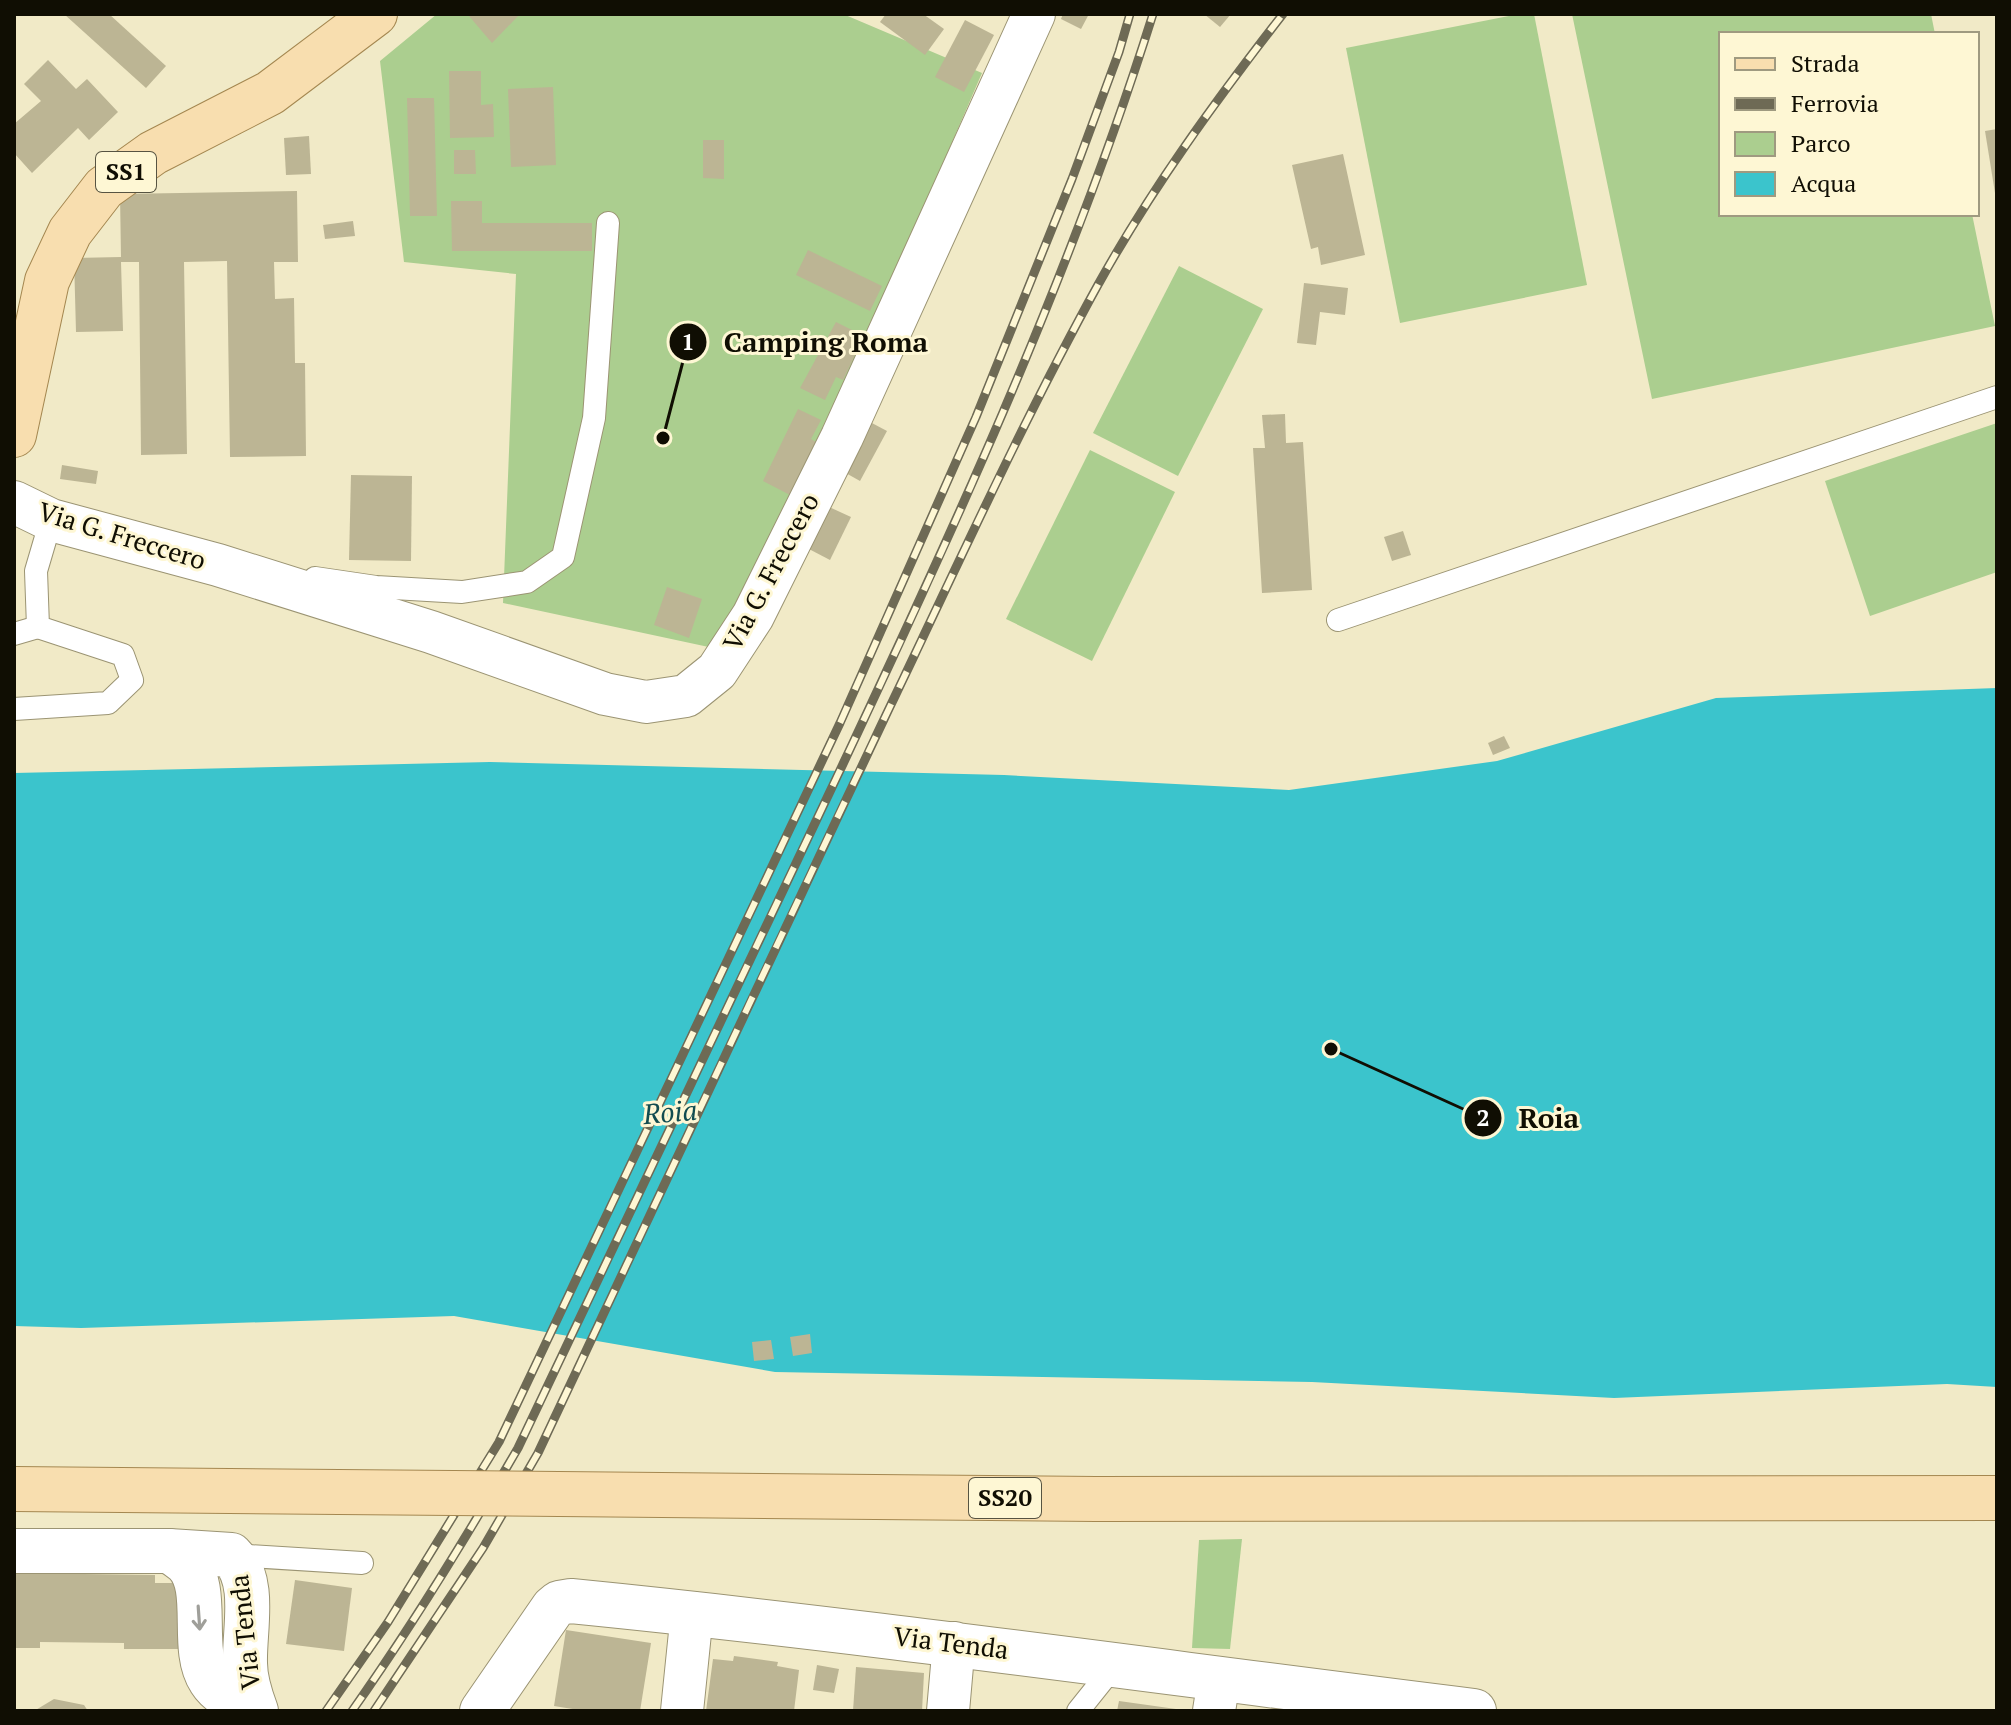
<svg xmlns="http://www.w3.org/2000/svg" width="2011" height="1725" font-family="'PT Serif',serif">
<rect width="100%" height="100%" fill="#f1eac7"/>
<g fill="#abce8f">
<polygon points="437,14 843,14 982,73 896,272 718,649 503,603 516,274 404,262 380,61"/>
<polygon points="1519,14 1534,14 1587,285 1400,323 1346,48"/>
<polygon points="1572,14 1931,14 1935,34 1721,34 1721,214 1972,214 1995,326 1652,399"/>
<polygon points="1179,266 1263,309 1178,476 1093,433"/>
<polygon points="1997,423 1997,572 1870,616 1825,481"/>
<polygon points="1090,450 1175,492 1092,661 1006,619"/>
<polygon points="1242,1539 1230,1649 1192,1648 1199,1540"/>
</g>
<polygon fill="#3bc4cc" points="1997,688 1997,1387 1947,1384 1614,1398 1312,1382 775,1372 454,1316 81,1328 14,1326 14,773 490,762 1004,775 1289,790 1497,761 1716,698"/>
<g fill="#bcb594">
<polygon points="64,14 109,14 166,66 146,88"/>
<polygon points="471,14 520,14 492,43 469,16"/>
<polygon points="886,14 923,14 944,29 925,55 880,22"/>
<polygon points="1063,14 1089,14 1081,29 1061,19"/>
<polygon points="1204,14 1231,14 1220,27"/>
<polygon points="965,20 994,35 964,92 935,77"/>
<polygon points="48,60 76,89 87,79 118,112 89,140 78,128 32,173 14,153 14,124 41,101 24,84"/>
<polygon points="449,71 481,71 481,105 493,104 494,137 450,138"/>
<polygon points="553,87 556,165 511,167 508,89"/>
<polygon points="407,98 434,98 437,216 410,216"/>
<polygon points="1997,129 1997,193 1995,193 1985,131"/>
<polygon points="309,136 311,174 286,175 284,138"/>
<polygon points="703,140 724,140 724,179 703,178"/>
<polygon points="454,150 475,150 476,174 454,174"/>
<polygon points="1343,154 1365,255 1321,265 1318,247 1311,249 1292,165"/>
<polygon points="297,191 298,262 274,262 275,299 294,298 295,363 305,363 306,456 230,457 227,261 184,262 187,454 141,455 139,262 121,262 123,331 76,332 74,258 121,257 120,194"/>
<polygon points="451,201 482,201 482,223 592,223 592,251 452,251"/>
<polygon points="353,221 355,236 325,239 323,225"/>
<polygon points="808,250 882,286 870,311 796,275"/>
<polygon points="1304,283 1348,288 1345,315 1320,312 1316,345 1297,343"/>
<polygon points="836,322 864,336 843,380 836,377 825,400 800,388"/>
<polygon points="798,409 821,420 811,439 816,442 790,495 763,481"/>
<polygon points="1285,414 1286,443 1303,442 1312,590 1262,593 1253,448 1265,448 1262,415"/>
<polygon points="870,422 887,431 860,481 844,472"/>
<polygon points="62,465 98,471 96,484 60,479"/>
<polygon points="351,475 412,476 411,561 349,560"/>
<polygon points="827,506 851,517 830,560 807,548"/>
<polygon points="1403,531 1411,555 1392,561 1384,537"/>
<polygon points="667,587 702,599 689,638 654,625"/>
<polygon points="1504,736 1510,748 1493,755 1488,743"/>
<polygon points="810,1334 812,1353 793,1356 790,1337"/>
<polygon points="771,1340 774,1359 754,1361 752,1342"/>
<polygon points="14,1573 155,1575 155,1583 180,1583 179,1649 124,1649 124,1643 40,1642 40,1648 14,1648"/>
<polygon points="295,1580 352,1588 344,1651 286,1644"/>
<polygon points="566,1630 651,1643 640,1711 585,1711 554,1706"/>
<polygon points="734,1656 778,1662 777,1666 799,1670 794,1711 706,1711 713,1659 733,1661"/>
<polygon points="817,1665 839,1669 834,1693 813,1690"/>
<polygon points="856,1667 924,1673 922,1711 853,1711"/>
<polygon points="54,1699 84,1705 88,1711 34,1711"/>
<polygon points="1119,1701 1176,1709 1176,1711 1117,1711"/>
</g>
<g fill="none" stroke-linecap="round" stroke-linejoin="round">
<defs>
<g id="service">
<polyline points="315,578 376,587 462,592 527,582 563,557 594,418 608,223"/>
<polyline points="1338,620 1997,397"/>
<polyline points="14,634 38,627"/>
<polyline points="14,709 108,703 132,680 123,655 38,627 36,571 51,520"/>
<polyline points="232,1555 362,1563"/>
<polyline points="1078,1711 1114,1666"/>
</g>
<g id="minor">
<polyline points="14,502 51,520 218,565 431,632 605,694 646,702 686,696 717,671 753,616 842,437 1034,14"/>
<polyline points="682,1711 692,1613"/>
<polyline points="948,1711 954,1643"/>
<polyline points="1214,1711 1219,1679"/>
</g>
<g id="secondary">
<path d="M 14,1551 L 169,1551 L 231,1555 C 257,1581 244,1629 245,1663 C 245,1680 250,1695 256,1711"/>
<path d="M 169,1551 C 174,1554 180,1558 185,1562 C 212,1587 189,1648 210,1680 C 220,1696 239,1703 255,1711"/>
<path d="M 482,1711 L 553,1608 L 559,1603 L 571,1601 C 873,1631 1173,1674 1474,1711"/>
</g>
<polyline id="primary" points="14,435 47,281 70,232 104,188 153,153 270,93 375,14"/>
</defs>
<use href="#service" stroke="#9b9473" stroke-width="24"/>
<use href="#minor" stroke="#9b9473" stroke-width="44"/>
<use href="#secondary" stroke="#9b9473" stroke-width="46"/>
<use href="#primary" stroke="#a48750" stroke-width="46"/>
<use href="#service" stroke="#fff" stroke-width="22"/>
<use href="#minor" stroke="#fff" stroke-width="42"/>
<use href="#secondary" stroke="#fff" stroke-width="44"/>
<use href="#primary" stroke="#f8deaf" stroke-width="44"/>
<defs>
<g id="rail">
<polyline points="326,1711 388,1622 499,1442 840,723 976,417 1072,179 1119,52 1130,14"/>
<path d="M 352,1711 C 412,1626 466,1538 518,1448 C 621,1232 723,1016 826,800 C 947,544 1068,284 1153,14"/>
<path d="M 374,1711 L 483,1548 L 538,1453 C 654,1207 769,961 886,715 C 955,571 1021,424 1099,283 C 1152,188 1216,100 1283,14"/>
</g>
</defs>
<use href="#rail" stroke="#6e6a55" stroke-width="9"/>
<use href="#rail" stroke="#fef7d4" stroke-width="6" stroke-dasharray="18" stroke-linecap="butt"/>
<defs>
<polyline id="primary-bridge" points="14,1489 1096,1499 1997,1498"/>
</defs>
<use href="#primary-bridge" stroke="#a48750" stroke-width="46" stroke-linecap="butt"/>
<use href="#primary-bridge" stroke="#f8deaf" stroke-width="44"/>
</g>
<defs><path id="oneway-shaft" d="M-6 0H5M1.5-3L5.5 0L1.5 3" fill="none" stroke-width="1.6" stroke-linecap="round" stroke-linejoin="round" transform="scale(2)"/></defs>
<use stroke="#9f9f9a" href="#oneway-shaft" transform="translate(199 1618) rotate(86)"/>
<g text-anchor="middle" stroke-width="6" stroke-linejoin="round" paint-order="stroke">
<g fill="#fef7d4" stroke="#575442" stroke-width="2">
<rect x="96" y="152" width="60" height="40" rx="6"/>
<rect x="969" y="1478" width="72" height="40" rx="6"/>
</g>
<g font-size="24" font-weight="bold" fill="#100e03">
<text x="126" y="180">SS1</text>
<text x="1005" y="1506">SS20</text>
</g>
<g font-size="26" fill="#100e03" stroke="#fef7d4">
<text transform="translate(122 536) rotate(17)" y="9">Via G. Freccero</text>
<text transform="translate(771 572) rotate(-62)" y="9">Via G. Freccero</text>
<text transform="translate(245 1632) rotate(-96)" y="9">Via Tenda</text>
<text transform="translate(951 1643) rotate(7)" y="9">Via Tenda</text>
</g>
<g font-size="28" font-style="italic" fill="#124c50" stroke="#fef7d4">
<text transform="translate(670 1112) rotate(-5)" y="10">Roia</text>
</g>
</g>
<path fill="none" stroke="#100e03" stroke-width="3" d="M663 438L688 342M1331 1049L1483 1118"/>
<g fill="#100e03" stroke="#fef7d4" stroke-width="3">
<circle cx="663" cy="438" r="8"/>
<circle cx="1331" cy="1049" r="8"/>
<circle cx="688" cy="342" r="20"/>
<circle cx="1483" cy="1118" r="20"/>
</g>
<g font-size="24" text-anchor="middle" font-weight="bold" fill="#fff">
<text x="688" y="350">1</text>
<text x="1483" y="1126">2</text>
</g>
<g font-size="28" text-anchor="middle" font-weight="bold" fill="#100e03" stroke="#fef7d4" stroke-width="6" stroke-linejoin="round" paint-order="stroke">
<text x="826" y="352">Camping Roma</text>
<text x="1549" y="1128">Roia</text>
</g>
<rect width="2011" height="1725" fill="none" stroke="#100e03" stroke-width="32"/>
<rect x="1719" y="32" width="260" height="184" fill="#fef7d4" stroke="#9f9a80" stroke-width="2"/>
<rect x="1735" y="58" width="40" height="12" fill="#f8deaf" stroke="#9f9a80" stroke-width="2"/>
<text x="1791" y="72" font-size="24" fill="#100e03">Strada</text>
<rect x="1735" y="98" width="40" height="12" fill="#6e6a55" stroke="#9f9a80" stroke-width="2"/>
<text x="1791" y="112" font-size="24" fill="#100e03">Ferrovia</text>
<rect x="1735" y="132" width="40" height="24" fill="#abce8f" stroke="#9f9a80" stroke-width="2"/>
<text x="1791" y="152" font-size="24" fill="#100e03">Parco</text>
<rect x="1735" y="172" width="40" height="24" fill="#3bc4cc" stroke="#9f9a80" stroke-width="2"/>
<text x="1791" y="192" font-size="24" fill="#100e03">Acqua</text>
</svg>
